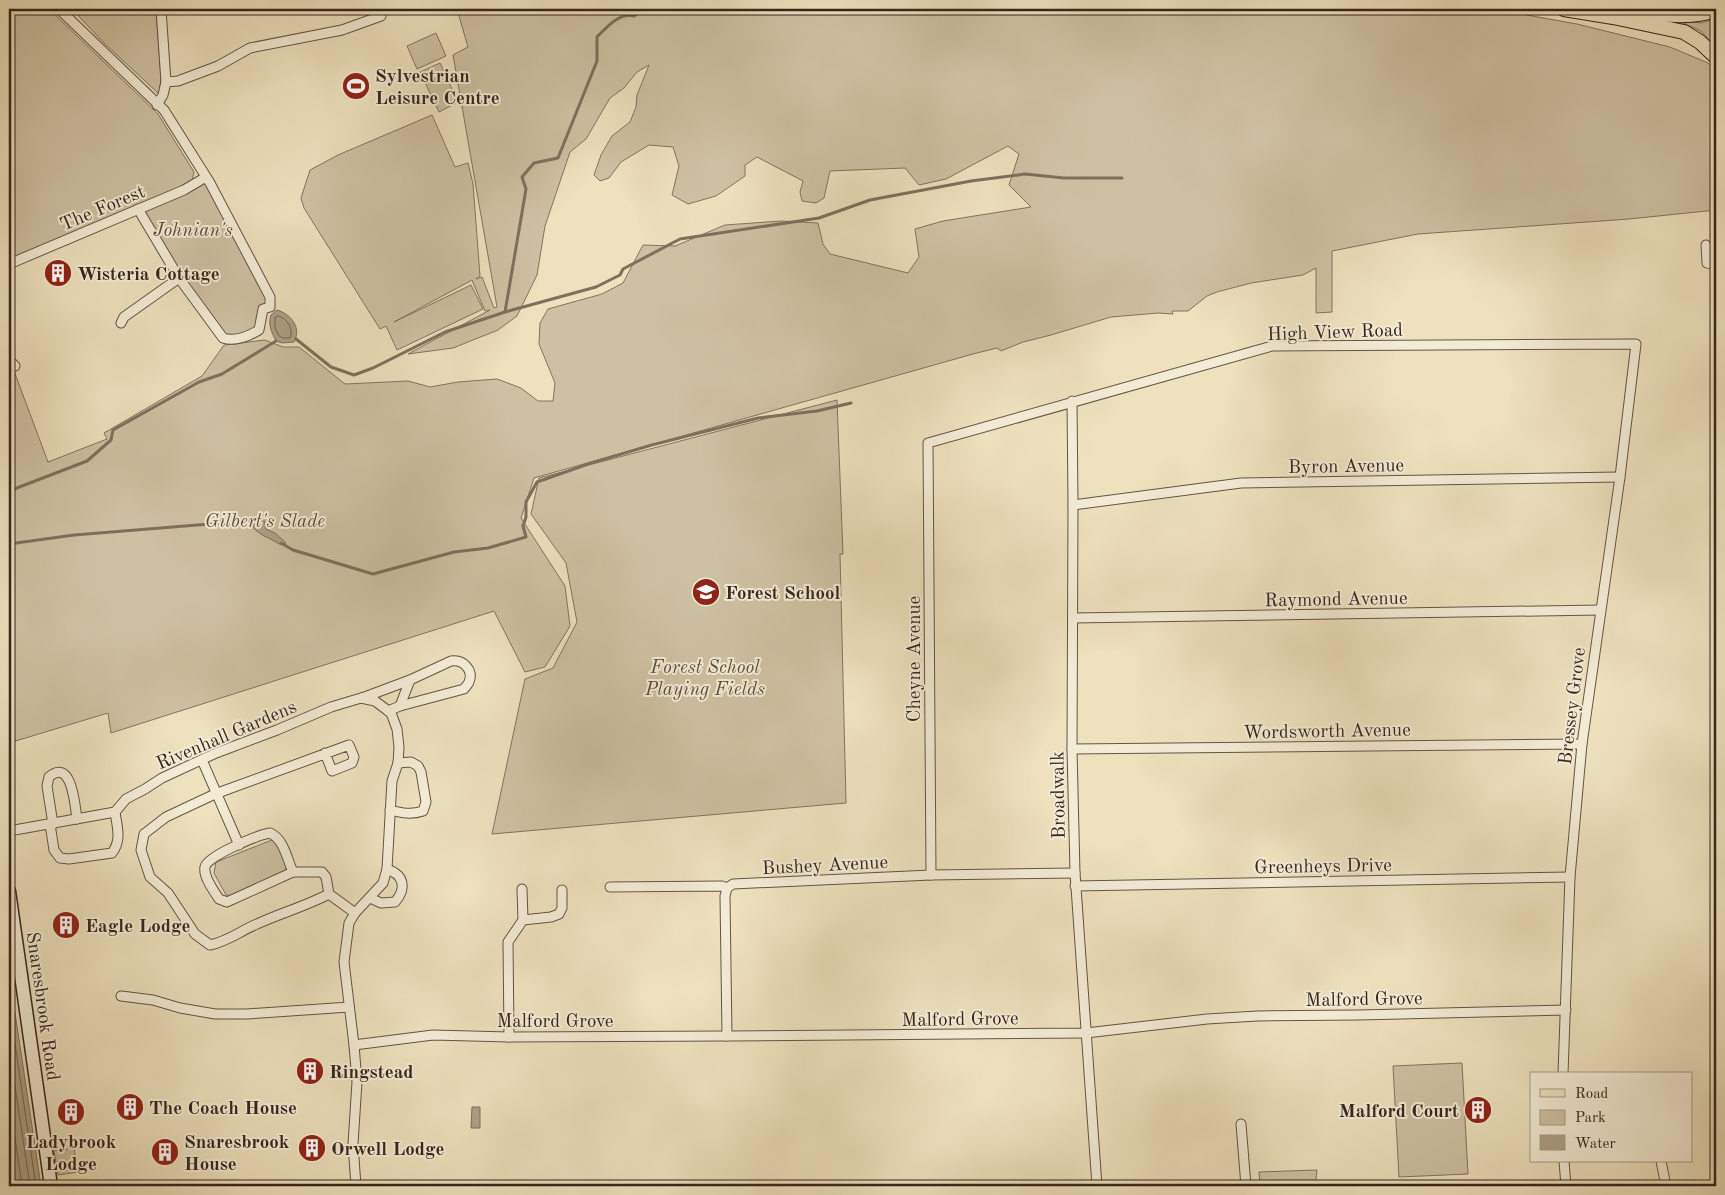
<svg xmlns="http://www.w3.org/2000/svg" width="1725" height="1195" font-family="'Old Standard TT',serif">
<rect width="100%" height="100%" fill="#ede1be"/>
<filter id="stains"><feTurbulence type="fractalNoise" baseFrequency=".004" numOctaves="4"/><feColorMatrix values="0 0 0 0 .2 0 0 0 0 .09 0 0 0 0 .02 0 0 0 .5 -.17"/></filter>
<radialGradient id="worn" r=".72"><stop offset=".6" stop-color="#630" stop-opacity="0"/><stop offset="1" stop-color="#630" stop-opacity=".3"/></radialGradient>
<g fill="#cec1a3" stroke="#827460">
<polygon points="9,9 49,9 158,114 194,172 192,181 186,187 9,260"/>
<polygon points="72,9 156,9 161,79 159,94 104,43"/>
<polygon points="457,9 1493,9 1577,24 1670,47 1708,63 1716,71 1716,210 1629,219 1418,234 1332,251 1332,312 1316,313 1316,268 1303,275 1251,283 1217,292 1207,296 1188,311 1172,311 1173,314 1158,313 1111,317 1051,335 1023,342 1001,351 997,348 973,354 534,478 521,518 565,586 570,626 545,667 525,672 494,611 111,733 108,713 9,743 9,367 14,371 48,462 107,439 104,433 202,376 224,345 265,340 283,347 299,347 345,384 408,381 430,387 458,382 497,379 521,388 538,401 553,401 555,383 539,344 540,323 548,309 602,294 623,283 643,245 675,246 725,225 781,221 818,223 823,244 830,254 908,273 919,257 915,229 943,221 1031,207 1009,185 1019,154 1008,146 946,179 919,185 905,168 830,171 824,198 816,203 802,201 800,192 803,181 757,157 745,165 745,176 716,196 688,204 672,195 679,166 673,147 649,145 621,162 609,178 600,181 594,175 601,155 612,136 630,122 636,107 637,95 649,65 637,72 624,88 610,98 586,139 570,152 545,226 537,275 517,316 498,330 453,348 408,354 490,310 485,311 472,280 394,322 471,285 483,309 397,350 386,326 380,329 304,208 301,198 310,170 338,155 432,115 455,167 468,163 473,184 480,276 476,279 482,277 494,308 497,307 453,55 468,47"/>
<polygon points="1716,18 1716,48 1701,31 1679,21 1702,23"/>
<polygon points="436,33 446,56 417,69 407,46"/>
<polygon points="440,63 458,102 439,112 420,72"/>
<polygon points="206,177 270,297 263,310 259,330 223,338 138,209"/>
<polygon points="837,400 843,554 840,554 846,803 492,834 525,679 553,668 577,622 566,563 531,514 539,478"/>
<polygon points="272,840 278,843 286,862 286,870 233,896 226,895 214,873 216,862"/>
<polygon points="1462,1063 1468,1174 1399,1177 1393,1066"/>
<polygon points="74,1148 78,1172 58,1175 54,1151"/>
<polygon points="1317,1170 1316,1179 1313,1185 1260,1186 1259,1172"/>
</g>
<g fill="#aea187" stroke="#7e705d">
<path d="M 277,310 C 291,314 302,328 294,342 L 282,343 L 276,341 C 271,331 268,325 271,315 Z"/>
<path d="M 263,516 L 266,529 L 275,533 L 286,543 L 281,545 C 271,538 256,535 250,523 L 252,517 Z"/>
<polygon points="9,981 11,986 41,1186 9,1186"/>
<polygon points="472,1107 480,1107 480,1128 471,1128"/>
</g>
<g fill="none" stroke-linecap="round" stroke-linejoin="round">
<g stroke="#726452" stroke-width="1">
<path d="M 278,316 C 287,318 294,329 290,338 L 283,338 L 279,336 L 275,328 L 275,318 Z"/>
<polyline points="9,1003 36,1186"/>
<polyline points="9,1046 30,1186"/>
<polyline points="9,1096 22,1186"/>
</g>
<g stroke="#7e705d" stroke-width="3">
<path d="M 505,312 L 526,189 L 522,177 L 534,163 L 558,158 L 597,61 L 597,37 C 607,27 618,13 634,16 L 644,9"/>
<polyline points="296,339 331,367 354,375 373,368 445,332 505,312 596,287 620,275 623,269 680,239 819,218 870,200 971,181 1025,174 1064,178 1122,178"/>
<polyline points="9,491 87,461 111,440 113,430 199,382 222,374 276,341"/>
<polyline points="281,543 293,550 373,574 454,552 488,548 526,537 523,526 526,517 526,502 537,482 591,463 652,445 758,418 817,411 851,403"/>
<polyline points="9,544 74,535 247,521 253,525"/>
</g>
<defs>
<g id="street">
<path d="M 59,9 L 164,110 L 210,183 L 270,297 L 270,307 L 263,309 L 259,330 C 249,336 235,342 223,338 L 179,278 L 138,209"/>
<polyline points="166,82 178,81 218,66 250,48 342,30 381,16"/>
<polyline points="157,105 163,95 166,82 161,9"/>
<polyline points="1706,245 1707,263 1716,265"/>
<polyline points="9,264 184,190 206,177"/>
<polyline points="121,323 124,317 179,278"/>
<polyline points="9,360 15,366"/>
<polyline points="1072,401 1073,505 1072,749 1075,873 1097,1186"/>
<polyline points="1073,505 1241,483 1620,477"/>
<polyline points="1073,618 1600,610"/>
<path d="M 362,698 L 410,680 L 451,661 C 463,659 474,670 469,682 C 468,685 465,687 464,689 L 400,706 L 388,711"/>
<polyline points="400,706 410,680"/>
<polyline points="1716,743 1716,869"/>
<polyline points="1072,749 1582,744"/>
<path d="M 325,753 L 332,771 L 352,763 L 354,757 L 349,745 L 215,794 L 166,817 L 144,834 L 141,850 L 150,877 L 168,893 L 195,934 L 210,945 C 229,941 240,931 257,924 C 281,913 306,906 329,894"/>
<polyline points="202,760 239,845"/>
<path d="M 390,810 C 402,813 411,815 423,811 L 426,802 L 421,772 L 418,766 L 411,762 L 398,763"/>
<path d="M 50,824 L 54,850 L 60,858 L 69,859 L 112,853 C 122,840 117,827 115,812"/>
<path d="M 53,824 L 47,786 L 49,777 C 72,757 75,806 77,819"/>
<polyline points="9,831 115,812 126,799 145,789 162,778 216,753 277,730 331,707 361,698 375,701 391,713 397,729 399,747 398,763 392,781 387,869 383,883 355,913 349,923 344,962 354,1045 357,1082 353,1144 356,1186"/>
<path d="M 270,833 C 284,839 287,859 293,872 L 227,902 L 219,899 C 214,891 203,877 205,867 C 207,856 258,835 270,833 Z"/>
<polyline points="293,872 322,872 326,877 329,894 355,913"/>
<polyline points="931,875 928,443 1272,346 1636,344 1620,477 1582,744 1570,877 1563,1074"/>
<polyline points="1075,886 1570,877"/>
<polyline points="610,887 722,886 727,888"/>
<polyline points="522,889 523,920"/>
<path d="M 370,898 L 381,903 L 395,902 C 407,888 404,875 387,869"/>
<polyline points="121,996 153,1000 180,1008 215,1014 247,1014 349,1007"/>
<polyline points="727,1036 725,896 727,888 733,884 931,875 1075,873"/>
<polyline points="509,1037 508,942 523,920 551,917 559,914 562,908 562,890"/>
<polyline points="354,1045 433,1035 509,1037 727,1036 1086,1033 1207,1019 1257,1016 1359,1015 1566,1010"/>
<polyline points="1241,1124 1246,1186"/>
<polyline points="1564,1161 1566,1186"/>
<polyline points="1661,1161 1666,1186"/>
</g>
<polyline id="secondary" points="9,891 51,1186"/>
<g id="primary">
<polyline points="1564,9 1613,17 1684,32 1700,42 1716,57"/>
<path d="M 1624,9 C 1654,13 1687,20 1716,10"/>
</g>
</defs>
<use href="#street" stroke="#635545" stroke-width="11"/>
<use href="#secondary" stroke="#35261d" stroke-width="15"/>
<use href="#primary" stroke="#35261d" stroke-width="16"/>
<use href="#street" stroke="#f3ecd5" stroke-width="9"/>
<use href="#secondary" stroke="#f3ecd5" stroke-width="12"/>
<use href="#primary" stroke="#ede1be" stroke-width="14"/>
</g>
<defs>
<symbol id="stadium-disc" viewBox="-11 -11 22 22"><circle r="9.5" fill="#8f2418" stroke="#f3ecd5"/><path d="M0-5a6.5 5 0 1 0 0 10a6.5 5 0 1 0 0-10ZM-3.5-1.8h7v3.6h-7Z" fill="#fff"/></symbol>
<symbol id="building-disc" viewBox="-11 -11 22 22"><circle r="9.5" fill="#8f2418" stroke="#f3ecd5"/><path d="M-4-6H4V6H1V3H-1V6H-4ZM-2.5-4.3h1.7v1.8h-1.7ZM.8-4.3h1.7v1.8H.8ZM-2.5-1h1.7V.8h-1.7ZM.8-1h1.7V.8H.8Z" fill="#fff"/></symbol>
<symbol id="school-disc" viewBox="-11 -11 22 22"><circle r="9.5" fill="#8f2418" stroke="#f3ecd5"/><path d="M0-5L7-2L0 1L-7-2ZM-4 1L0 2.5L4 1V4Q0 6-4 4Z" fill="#fff"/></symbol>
</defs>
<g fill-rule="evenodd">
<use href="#stadium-disc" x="340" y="70" width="32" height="32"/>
<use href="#building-disc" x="42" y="257" width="32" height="32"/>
<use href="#school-disc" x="690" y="576" width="32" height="32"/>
<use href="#building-disc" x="50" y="909" width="32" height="32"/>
<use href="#building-disc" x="294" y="1055" width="32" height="32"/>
<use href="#building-disc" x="114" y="1091" width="32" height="32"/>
<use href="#building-disc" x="1462" y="1094" width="32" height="32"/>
<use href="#building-disc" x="55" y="1096" width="32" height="32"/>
<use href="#building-disc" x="296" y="1132" width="32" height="32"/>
<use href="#building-disc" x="149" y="1136" width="32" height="32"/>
</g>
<g text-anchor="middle" stroke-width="4" stroke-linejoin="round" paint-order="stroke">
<g font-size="19" font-weight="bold" fill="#35261d" stroke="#f3ecd5" text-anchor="start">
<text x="375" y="82">Sylvestrian<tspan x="375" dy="22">Leisure Centre</tspan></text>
<text x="77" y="280">Wisteria Cottage</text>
<text x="725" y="599">Forest School</text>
<text x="85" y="932">Eagle Lodge</text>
<text x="329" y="1078">Ringstead</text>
<text x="149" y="1114">The Coach House</text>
<text x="1459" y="1117" text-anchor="end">Malford Court</text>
<text x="71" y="1148" text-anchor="middle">Ladybrook<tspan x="71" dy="22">Lodge</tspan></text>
<text x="184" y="1148">Snaresbrook<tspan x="184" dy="22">House</tspan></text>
<text x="331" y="1155">Orwell Lodge</text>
</g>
<g font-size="19" fill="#35261d" stroke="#f3ecd5">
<text transform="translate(102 207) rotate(-23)" y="7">The Forest</text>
<text transform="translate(1335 331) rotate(-2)" y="7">High View Road</text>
<text transform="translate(1346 465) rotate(-1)" y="7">Byron Avenue</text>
<text transform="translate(1336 598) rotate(-1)" y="7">Raymond Avenue</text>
<text transform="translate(913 659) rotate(-90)" y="7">Cheyne Avenue</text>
<text transform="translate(1571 706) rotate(-83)" y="7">Bressey Grove</text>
<text transform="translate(1327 730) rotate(-1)" y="7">Wordsworth Avenue</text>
<text transform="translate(226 734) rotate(-23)" y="7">Rivenhall Gardens</text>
<text transform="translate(1057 795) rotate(-91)" y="7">Broadwalk</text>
<text transform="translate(825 864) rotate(-3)" y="7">Bushey Avenue</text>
<text transform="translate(1323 865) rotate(-1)" y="7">Greenheys Drive</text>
<text transform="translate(1364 998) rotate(-1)" y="7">Malford Grove</text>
<text transform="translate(44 1006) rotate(82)" y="7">Snaresbrook Road</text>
<text transform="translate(960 1018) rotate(-1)" y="7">Malford Grove</text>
<text x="555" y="1027">Malford Grove</text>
</g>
<g font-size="19" font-style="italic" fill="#5b4d3e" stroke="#f3ecd5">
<text x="193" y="236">Johnian's</text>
<text x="265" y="527">Gilbert's Slade</text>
<text x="705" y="673">Forest School<tspan x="705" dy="22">Playing Fields</tspan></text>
</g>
</g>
<rect width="1725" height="1195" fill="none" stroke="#ede1be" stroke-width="30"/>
<rect x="10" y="10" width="1705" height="1175" fill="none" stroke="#35261d" stroke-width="2.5"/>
<rect x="15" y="15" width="1695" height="1165" fill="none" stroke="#35261d"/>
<rect x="1530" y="1072" width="162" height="90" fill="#f3ecd5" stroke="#a79d8b"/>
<rect x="1540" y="1089" width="25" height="8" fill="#ede1be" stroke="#a79d8b"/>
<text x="1575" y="1098" font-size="15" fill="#35261d">Road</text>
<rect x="1540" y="1110" width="25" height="15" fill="#cec1a3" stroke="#a79d8b"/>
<text x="1575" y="1122" font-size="15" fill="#35261d">Park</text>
<rect x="1540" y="1135" width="25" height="15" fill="#aea187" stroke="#a79d8b"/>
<text x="1575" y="1148" font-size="15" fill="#35261d">Water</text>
<rect width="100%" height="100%" filter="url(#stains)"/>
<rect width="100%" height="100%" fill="url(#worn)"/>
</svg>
